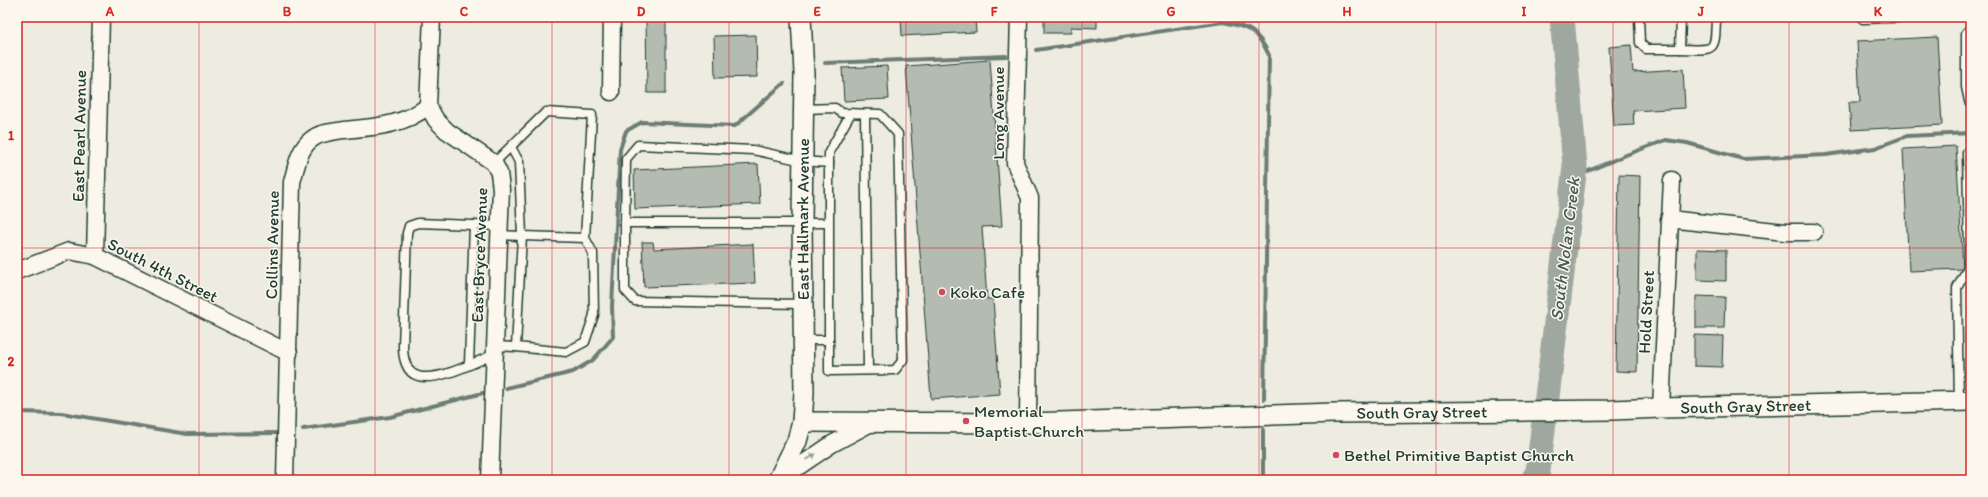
<svg xmlns="http://www.w3.org/2000/svg" width="1988" height="497" font-family="Itim,sans-serif">
<rect width="100%" height="100%" fill="#eeece1"/>
<filter id="ink" filterUnits="userSpaceOnUse"><feTurbulence type="fractalNoise" baseFrequency=".025" numOctaves="2"/><feDisplacementMap in="SourceGraphic" scale="8" xChannelSelector="R" yChannelSelector="G"/><feConvolveMatrix kernelMatrix="1 2 1 2 8 2 1 2 1" color-interpolation-filters="sRGB"/></filter>
<g filter="url(#ink)">
<g fill="none" stroke-linecap="round" stroke-linejoin="round">
<g stroke="#6c7d74" stroke-width="4">
<path d="M 1036,50 L 1223,22 C 1249,27 1257,30 1269,55 L 1264,399"/>
<polyline points="825,63 1006,56"/>
<polyline points="1574,177 1626,155 1666,140 1687,143 1743,159 1826,155 1875,148 1907,136 1971,133"/>
<polyline points="506,388 573,372 593,360 613,337 612,306 620,149 626,131 642,122 735,126 784,83"/>
<polyline points="17,412 61,413 187,434 276,433"/>
<polyline points="303,429 390,417 483,393"/>
<polyline points="1263,429 1263,480"/>
</g>
<polyline stroke="#9fa89f" stroke-width="25" points="1533,480 1538,471 1575,166 1562,17"/>
</g>
<g fill="#b4bbb0" stroke="#1f3d34">
<polygon points="646,17 666,17 666,93 647,93"/>
<polygon points="854,17 886,17 886,18 854,19"/>
<polygon points="901,17 975,17 976,32 902,36"/>
<polygon points="1044,17 1097,17 1097,28 1071,27 1071,33 1044,33"/>
<polygon points="756,35 757,77 715,78 714,36"/>
<polygon points="1937,37 1942,125 1851,130 1849,102 1860,102 1857,41"/>
<polygon points="1631,45 1633,72 1683,69 1685,108 1633,111 1634,125 1614,126 1609,47"/>
<polygon points="990,60 1002,226 982,227 987,299 993,299 1000,394 931,399 906,66"/>
<polygon points="887,66 889,99 844,101 842,68"/>
<polygon points="1956,146 1963,269 1909,271 1903,149"/>
<polygon points="758,164 760,204 635,209 634,170"/>
<polygon points="1619,175 1640,176 1637,372 1616,371"/>
<polygon points="642,242 653,242 654,249 753,244 755,283 644,287"/>
<polygon points="1697,249 1726,250 1726,281 1697,280"/>
<polygon points="1696,296 1725,297 1724,328 1696,328"/>
<polygon points="1694,335 1723,336 1722,367 1694,366"/>
<polygon points="1012,476 1012,480 894,480"/>
</g>
<g fill="none" stroke-linecap="round" stroke-linejoin="round">
<defs>
<g id="service">
<polyline points="1639,17 1640,43 1646,49 1680,49"/>
<path d="M 1681,17 L 1680,49 C 1716,50 1715,53 1716,17"/>
<polyline points="1863,17 1863,19 1916,17"/>
<polyline points="1971,28 1966,33 1966,87 1969,101 1971,101"/>
<polyline points="803,109 835,108 842,113 880,114 898,134 903,360 895,370 829,371 829,340 804,340"/>
<polyline points="865,114 868,370"/>
<polyline points="494,163 546,112 592,115 585,238 593,253 594,315 585,342 566,352 516,347 522,236 585,238"/>
<polyline points="829,163 829,152 851,113"/>
<polyline points="625,223 625,290 635,301 803,304"/>
<polyline points="499,235 522,236 519,162 511,147"/>
<polyline points="829,340 829,163 803,161 753,150 638,145 626,159 625,223 829,223"/>
<polyline points="495,346 516,347"/>
<path d="M 495,354 C 475,362 438,382 418,376 C 406,373 403,357 403,347 L 407,233 L 409,226 L 418,223 L 500,226"/>
<polyline points="469,364 474,225"/>
<polyline points="1959,401 1957,288 1968,267 1969,257 1967,152 1971,152"/>
</g>
<g id="minor">
<polyline points="432,17 428,106 436,120 447,131 494,163 499,173 501,189 490,480"/>
<polyline points="1019,17 1015,163 1030,198 1028,423"/>
<polyline points="611,92 612,17"/>
<polyline points="1669,219 1785,232 1814,232"/>
<polyline points="95,256 101,17"/>
<polyline points="17,271 69,251 95,256 289,353"/>
<polyline points="1661,408 1672,180"/>
<path d="M 285,480 L 292,182 C 296,168 299,148 312,139 C 321,132 333,132 344,130 C 375,127 403,126 428,106"/>
<polyline points="779,480 832,444 873,422"/>
</g>
<g id="tertiary">
<path id="s1" d="M 802,422 L 1028,423 L 1335,413 L 1612,410 L 1661,408 L 1971,401"/>
<path id="s2" d="M 778,480 L 797,441 L 802,422 L 804,393 L 802,222 L 804,73 L 801,17"/>
</g>
</defs>
<use href="#service" stroke="#1f3d34" stroke-width="11"/>
<use href="#minor" stroke="#1f3d34" stroke-width="19"/>
<use href="#tertiary" stroke="#1f3d34" stroke-width="22"/>
<use href="#service" stroke="#fbf7ec" stroke-width="8"/>
<use href="#minor" stroke="#fbf7ec" stroke-width="16"/>
<use href="#tertiary" stroke="#fbf7ec" stroke-width="19"/>
</g>
<defs><path id="oneway-solid" d="M-6-.8H1V-3.2L6.5 0L1 3.2V.8H-6Z"/></defs>
<use fill="#8d9a90" href="#oneway-solid" transform="translate(811 457) rotate(-33)"/>
</g>
<path fill="none" stroke="#d62828" stroke-width="1" stroke-opacity="0.55" d="M 199,17 L 199,480M 375,17 L 375,480M 552,17 L 552,480M 729,17 L 729,480M 906,17 L 906,480M 1082,17 L 1082,480M 1259,17 L 1259,480M 1436,17 L 1436,480M 1613,17 L 1613,480M 1789,17 L 1789,480M 17,248 L 1971,248"/>
<g fill="#d1495b" stroke="#fbf7ec" stroke-width="1.5">
<circle cx="942" cy="292" r="4"/>
<circle cx="966" cy="421" r="4"/>
<circle cx="1336" cy="455" r="4"/>
</g>
<g text-anchor="middle" stroke-width="3" stroke-linejoin="round" paint-order="stroke">
<g font-size="17" fill="#1f3d34" stroke="#fbf7ec">
<text transform="translate(998 113) rotate(-90)" y="6">Long Avenue</text>
<text transform="translate(79 136) rotate(-89)" y="6">East Pearl Avenue</text>
<text dy="6" stroke="none"><textPath href="#s2" startOffset="266">East Hallmark Avenue</textPath></text>
<text transform="translate(272 245) rotate(-89)" y="6">Collins Avenue</text>
<text transform="translate(479 255) rotate(-88)" y="6">East Bryce Avenue</text>
<text transform="translate(163 270) rotate(27)" y="6">South 4th Street</text>
<text transform="translate(1646 312) rotate(-87)" y="6">Hold Street</text>
<text dy="6" stroke="none"><textPath href="#s1" startOffset="944">South Gray Street</textPath></text>
<text dy="6" stroke="none"><textPath href="#s1" startOffset="620">South Gray Street</textPath></text>
</g>
<g font-size="17" fill="#1f3d34" stroke="#fbf7ec" text-anchor="start">
<text x="950" y="298">Koko Cafe</text>
<text x="974" y="417">Memorial<tspan x="974" dy="20">Baptist Church</tspan></text>
<text x="1344" y="461">Bethel Primitive Baptist Church</text>
</g>
<g font-size="18" font-style="italic" fill="#455d54" stroke="#fbf7ec">
<text transform="translate(1565 249) rotate(-83)" y="6">South Nolan Creek</text>
</g>
</g>
<rect width="1988" height="497" fill="none" stroke="#fbf7ec" stroke-width="44"/>
<rect x="22" y="22" width="1944" height="453" fill="none" stroke="#d62828" stroke-width="1.5"/>
<g font-size="13" text-anchor="middle" font-weight="bold" fill="#d62828">
<text x="110" y="16">A</text>
<text x="287" y="16">B</text>
<text x="464" y="16">C</text>
<text x="641" y="16">D</text>
<text x="817" y="16">E</text>
<text x="994" y="16">F</text>
<text x="1171" y="16">G</text>
<text x="1347" y="16">H</text>
<text x="1524" y="16">I</text>
<text x="1701" y="16">J</text>
<text x="1878" y="16">K</text>
<text x="11" y="140">1</text>
<text x="11" y="366">2</text>
</g>
</svg>
